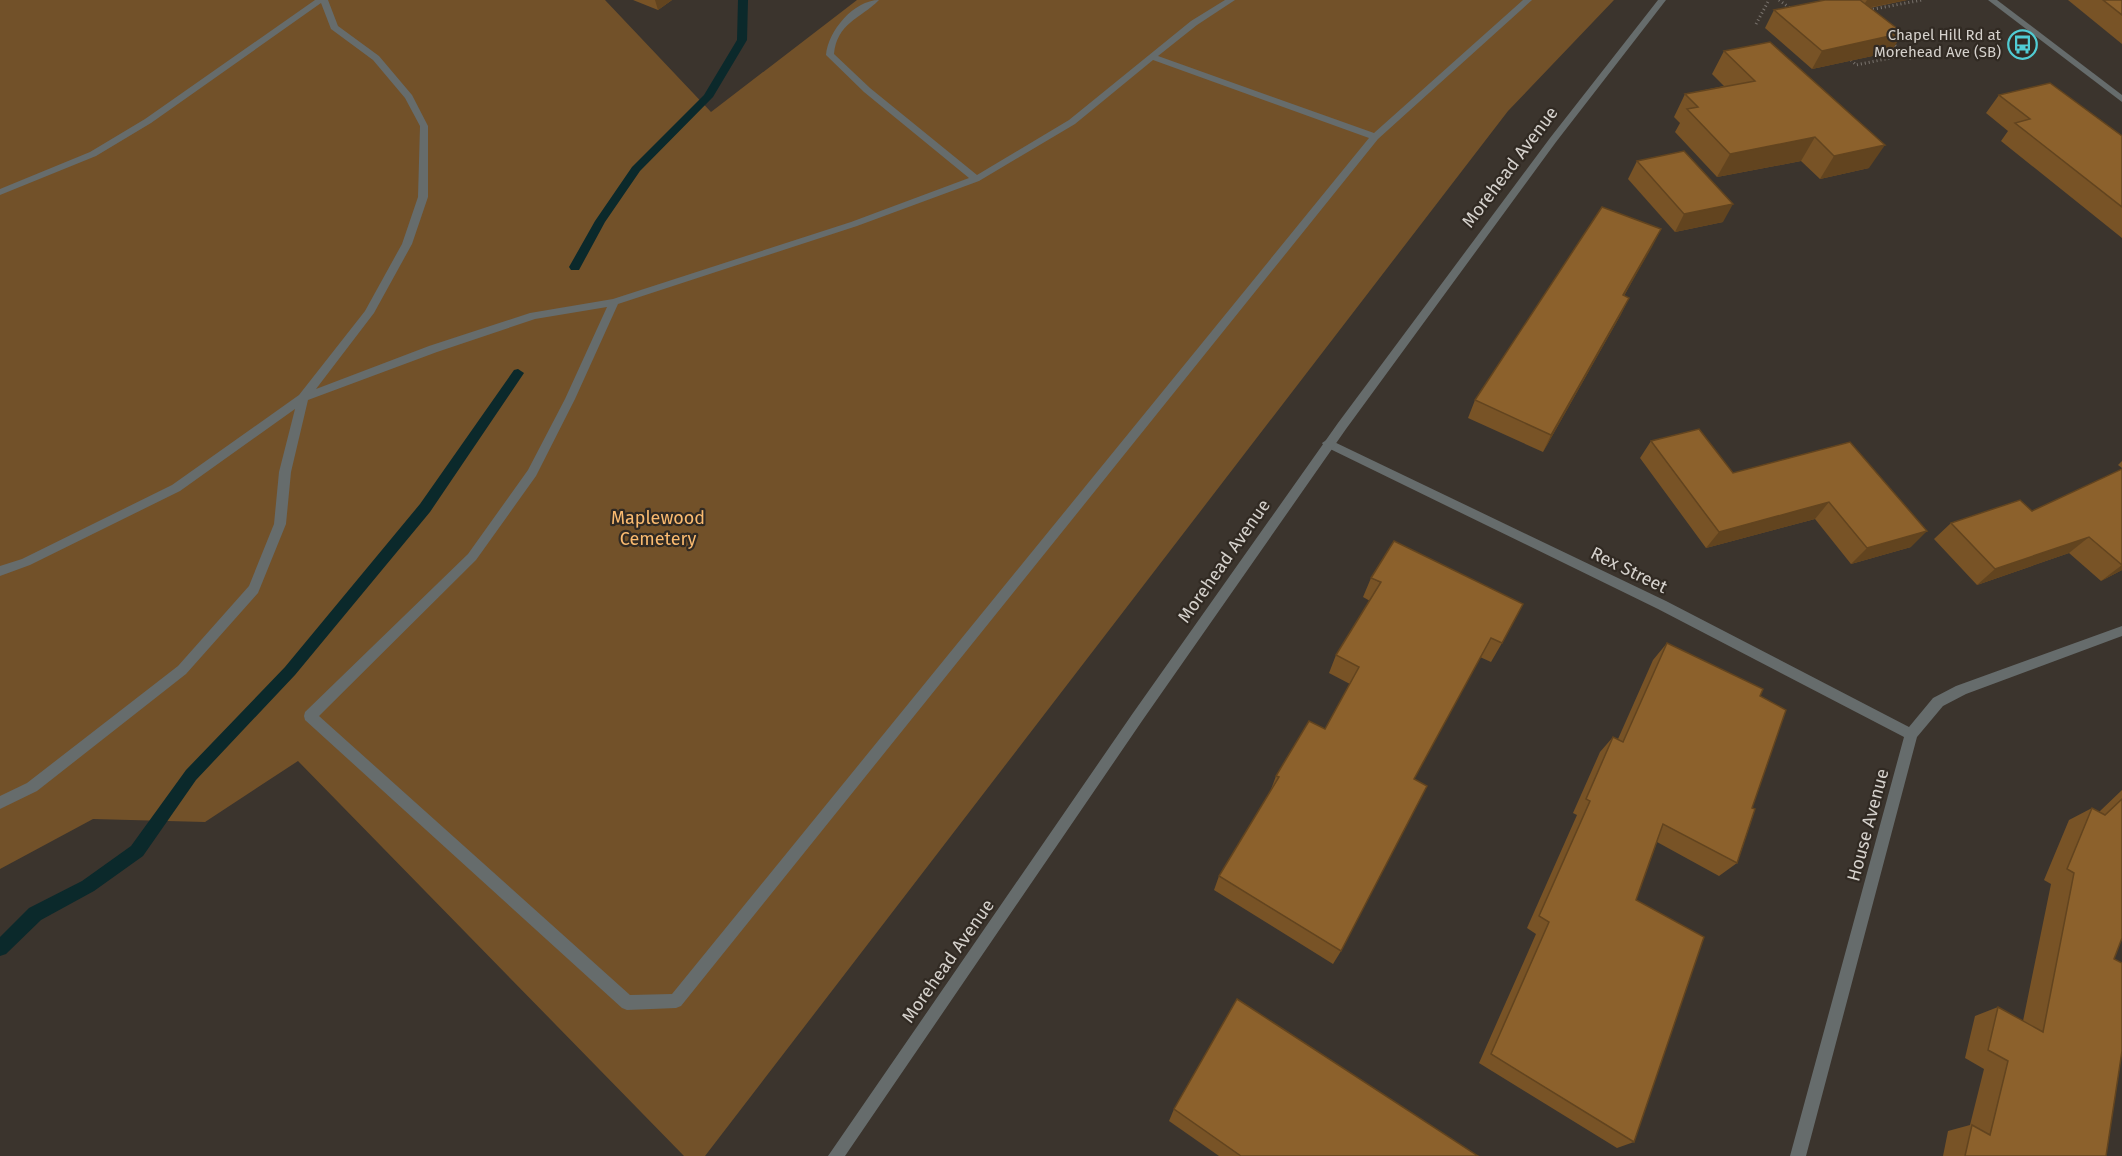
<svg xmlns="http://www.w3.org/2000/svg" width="2122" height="1156" font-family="'Fira Sans',sans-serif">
<rect width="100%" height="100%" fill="#3b342d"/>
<polygon fill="#725129" points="0,0 605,0 711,112 857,0 1614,0 1508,111 705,1156 684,1156 298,761 205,822 93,819 0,869"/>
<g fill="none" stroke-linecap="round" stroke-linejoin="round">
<g fill="#0b292b" fill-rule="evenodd">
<polygon points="738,0 748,0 747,40 713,97 640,171 605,222 579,270 571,270 569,267 595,221 632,167 704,95 737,40"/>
<polygon points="518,369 524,373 522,376 430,512 295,675 196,780 143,856 94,891 41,920 6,954 0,956 0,937 29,908 82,881 131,846 186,770 285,667 420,504 514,370"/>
</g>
<g stroke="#7a746e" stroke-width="3" stroke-dasharray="1 3" stroke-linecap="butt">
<polyline points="1779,0 1791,9"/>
<polyline points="1869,10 1922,0"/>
<polyline points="1756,24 1769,0"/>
<polyline points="1892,43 1911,59"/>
<polyline points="1851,60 1856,65 1905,55"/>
</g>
<path fill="#666c6c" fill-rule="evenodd" d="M 315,0 L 328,0 L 338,26 L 379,56 L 412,95 L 428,126 L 428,197 L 412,244 L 374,313 L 316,389 L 429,346 L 530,313 L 613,299 L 851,222 L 969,178 L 864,92 L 826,55 C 828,31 854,0 879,0 C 860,19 837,23 834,54 L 870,88 L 977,175 L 1069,120 L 1191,21 L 1225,0 L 1235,0 L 1197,25 L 1158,56 L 1374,133 L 1523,0 L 1532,0 L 1378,139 L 681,1006 L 676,1008 L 627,1010 L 622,1008 L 305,720 L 304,716 L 305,712 L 468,554 L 528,470 L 565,399 L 607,307 L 535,319 L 437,352 L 308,400 L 291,472 L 286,524 L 258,593 L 186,674 L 37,791 L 0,809 L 0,796 L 27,783 L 178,666 L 249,586 L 274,524 L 279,472 L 295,409 L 180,491 L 30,565 L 0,576 L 0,566 L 22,559 L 172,485 L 299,395 L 365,311 L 402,244 L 418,197 L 420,126 L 405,98 L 373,60 L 331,29 L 321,3 L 151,123 L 96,156 L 0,195 L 0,189 L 90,152 L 145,119 ZM 1153,60 L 1369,138 L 672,994 L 630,995 L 319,716 L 476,560 L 536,476 L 575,399 L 618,304 L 857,226 L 979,181 L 1075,124 Z"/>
<polygon fill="#666c6c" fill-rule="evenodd" points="1328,439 1666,601 1909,727 1933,698 1956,686 2122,626 2122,636 1966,694 1943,706 1917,737 1806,1156 1790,1156 1904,737 1658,609 1324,446 1322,443"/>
<g fill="#666c6c" fill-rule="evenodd">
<polygon points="1658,0 1666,0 1556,142 1346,429 1142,721 845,1156 828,1156 1133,713 1338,423 1550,138"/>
<polygon points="1988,0 1997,0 2122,95 2122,102"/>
</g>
</g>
<g fill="#785326">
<polygon points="633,0 672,0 658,10"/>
<polygon points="1825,0 1907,0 1870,8 1891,52 1812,69 1765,28 1774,10"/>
<polygon points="2068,0 2122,0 2122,44"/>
<polygon points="1724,51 1869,168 1820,179 1801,161 1717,177 1675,132 1680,123 1674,117 1685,94 1724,86 1712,74"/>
<polygon points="1999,95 2122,136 2122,238 2001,141 2008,131 1986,113"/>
<polygon points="1637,161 1723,222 1675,232 1628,179"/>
<polygon points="1661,229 1624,296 1629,298 1620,316 1543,452 1468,418 1475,400"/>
<polygon points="1651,441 1733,473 1850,442 1911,547 1851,564 1815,519 1706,548 1640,458"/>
<polygon points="2122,461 2122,468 2118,465"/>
<polygon points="2122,469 2122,570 2101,581 2069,553 1977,585 1934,539 1951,523 2032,511"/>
<polygon points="1371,578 1502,643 1491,662 1480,657 1414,779 1341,951 1333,964 1214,890 1219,876 1270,792 1276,776 1325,729 1350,684 1329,673 1336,655 1370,601 1363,597"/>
<polygon points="1667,643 1760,696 1752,808 1737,863 1719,876 1657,842 1636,900 1634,1142 1617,1148 1479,1063 1536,934 1527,928 1577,815 1573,813 1600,752 1613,737 1618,739 1653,660"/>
<polygon points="2122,790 2122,938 2114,959 2106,1156 1943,1156 1948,1131 1970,1125 1984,1069 1965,1058 1975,1016 1998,1007 2023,1021 2051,884 2044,880 2069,820 2092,808 2099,812"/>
<polygon points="1174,1109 1478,1156 1219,1156 1169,1121"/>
</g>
<g fill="#62441f">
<polygon points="655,0 672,0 658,10"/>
<polygon points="1867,0 1907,0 1861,9"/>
<polygon points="1903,33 1891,52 1812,69 1822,51"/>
<polygon points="1815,137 1801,161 1717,177 1730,154"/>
<polygon points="1885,145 1869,168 1820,179 1834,156"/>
<polygon points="1733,204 1723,222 1675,232 1684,214"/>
<polygon points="1661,229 1652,247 1614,313 1623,295"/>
<polygon points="1629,298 1620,316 1543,452 1551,435"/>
<polygon points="1829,502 1815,519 1706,548 1719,532"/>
<polygon points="1927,531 1911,547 1851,564 1867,548"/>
<polygon points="2089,537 2069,553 1977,585 1995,569"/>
<polygon points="2122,565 2122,570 2101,581"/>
</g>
<g fill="#8c612c" stroke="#62441f" stroke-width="1.5">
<polygon points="1825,0 1860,0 1903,33 1822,51 1774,10"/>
<polygon points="2103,0 2122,0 2122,15"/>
<polygon points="1770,42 1885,145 1834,156 1815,137 1730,154 1687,109 1698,107 1685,94 1755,81 1724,51"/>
<polygon points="2050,83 2122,136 2122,207 2015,123 2030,119 1999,95"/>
<polygon points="1684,151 1733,204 1684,214 1637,161"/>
<polygon points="1602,207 1661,229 1623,295 1629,298 1551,435 1475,400"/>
<polygon points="1699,429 1733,473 1850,442 1927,531 1867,548 1829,502 1719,532 1651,441"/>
<polygon points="2122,469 2122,565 2089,537 1995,569 1951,523 2020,500 2032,511"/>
<polygon points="1394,541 1523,604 1502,643 1491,638 1414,779 1427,786 1341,951 1219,876 1279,777 1276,776 1309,721 1325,729 1359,667 1336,655 1381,582 1371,578"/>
<polygon points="1667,643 1763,689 1760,696 1786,710 1752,808 1755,809 1737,863 1663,824 1636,900 1704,937 1634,1142 1491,1054 1549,922 1539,916 1590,801 1586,799 1613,737 1623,742"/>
<polygon points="2122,799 2122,938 2114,959 2122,963 2122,1051 2106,1156 1965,1156 1972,1125 1990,1135 2008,1061 1988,1050 1998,1007 2043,1032 2074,873 2067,869 2092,808 2105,815"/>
<polygon points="1237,999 1478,1156 1241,1156 1174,1109"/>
</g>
<defs>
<symbol id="bus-ring" viewBox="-11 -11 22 22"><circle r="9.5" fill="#312a23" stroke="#51ccd4" stroke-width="1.5"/><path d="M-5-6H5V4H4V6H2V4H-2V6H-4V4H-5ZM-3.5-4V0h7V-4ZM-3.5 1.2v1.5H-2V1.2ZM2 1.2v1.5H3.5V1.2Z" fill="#51ccd4"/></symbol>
</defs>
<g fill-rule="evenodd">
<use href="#bus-ring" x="2006" y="28" width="33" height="33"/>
</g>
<g text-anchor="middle" stroke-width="4.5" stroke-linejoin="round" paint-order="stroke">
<g font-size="15" fill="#d5d1cc" stroke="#312a23" text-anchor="end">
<text x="2001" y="40">Chapel Hill Rd at<tspan x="2001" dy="17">Morehead Ave (SB)</tspan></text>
</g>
<g font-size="18" fill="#d5d1cc" stroke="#312a23">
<text transform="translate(1510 167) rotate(-53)" y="6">Morehead Avenue</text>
<text transform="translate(1224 561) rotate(-55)" y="6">Morehead Avenue</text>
<text transform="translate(1629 570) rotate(26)" y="6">Rex Street</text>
<text transform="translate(1868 825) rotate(-75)" y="6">House Avenue</text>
<text transform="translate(948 961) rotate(-55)" y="6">Morehead Avenue</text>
</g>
<g font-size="18" fill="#fbbb70" stroke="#312a23">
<text x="658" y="524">Maplewood<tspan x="658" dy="21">Cemetery</tspan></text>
</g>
</g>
</svg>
